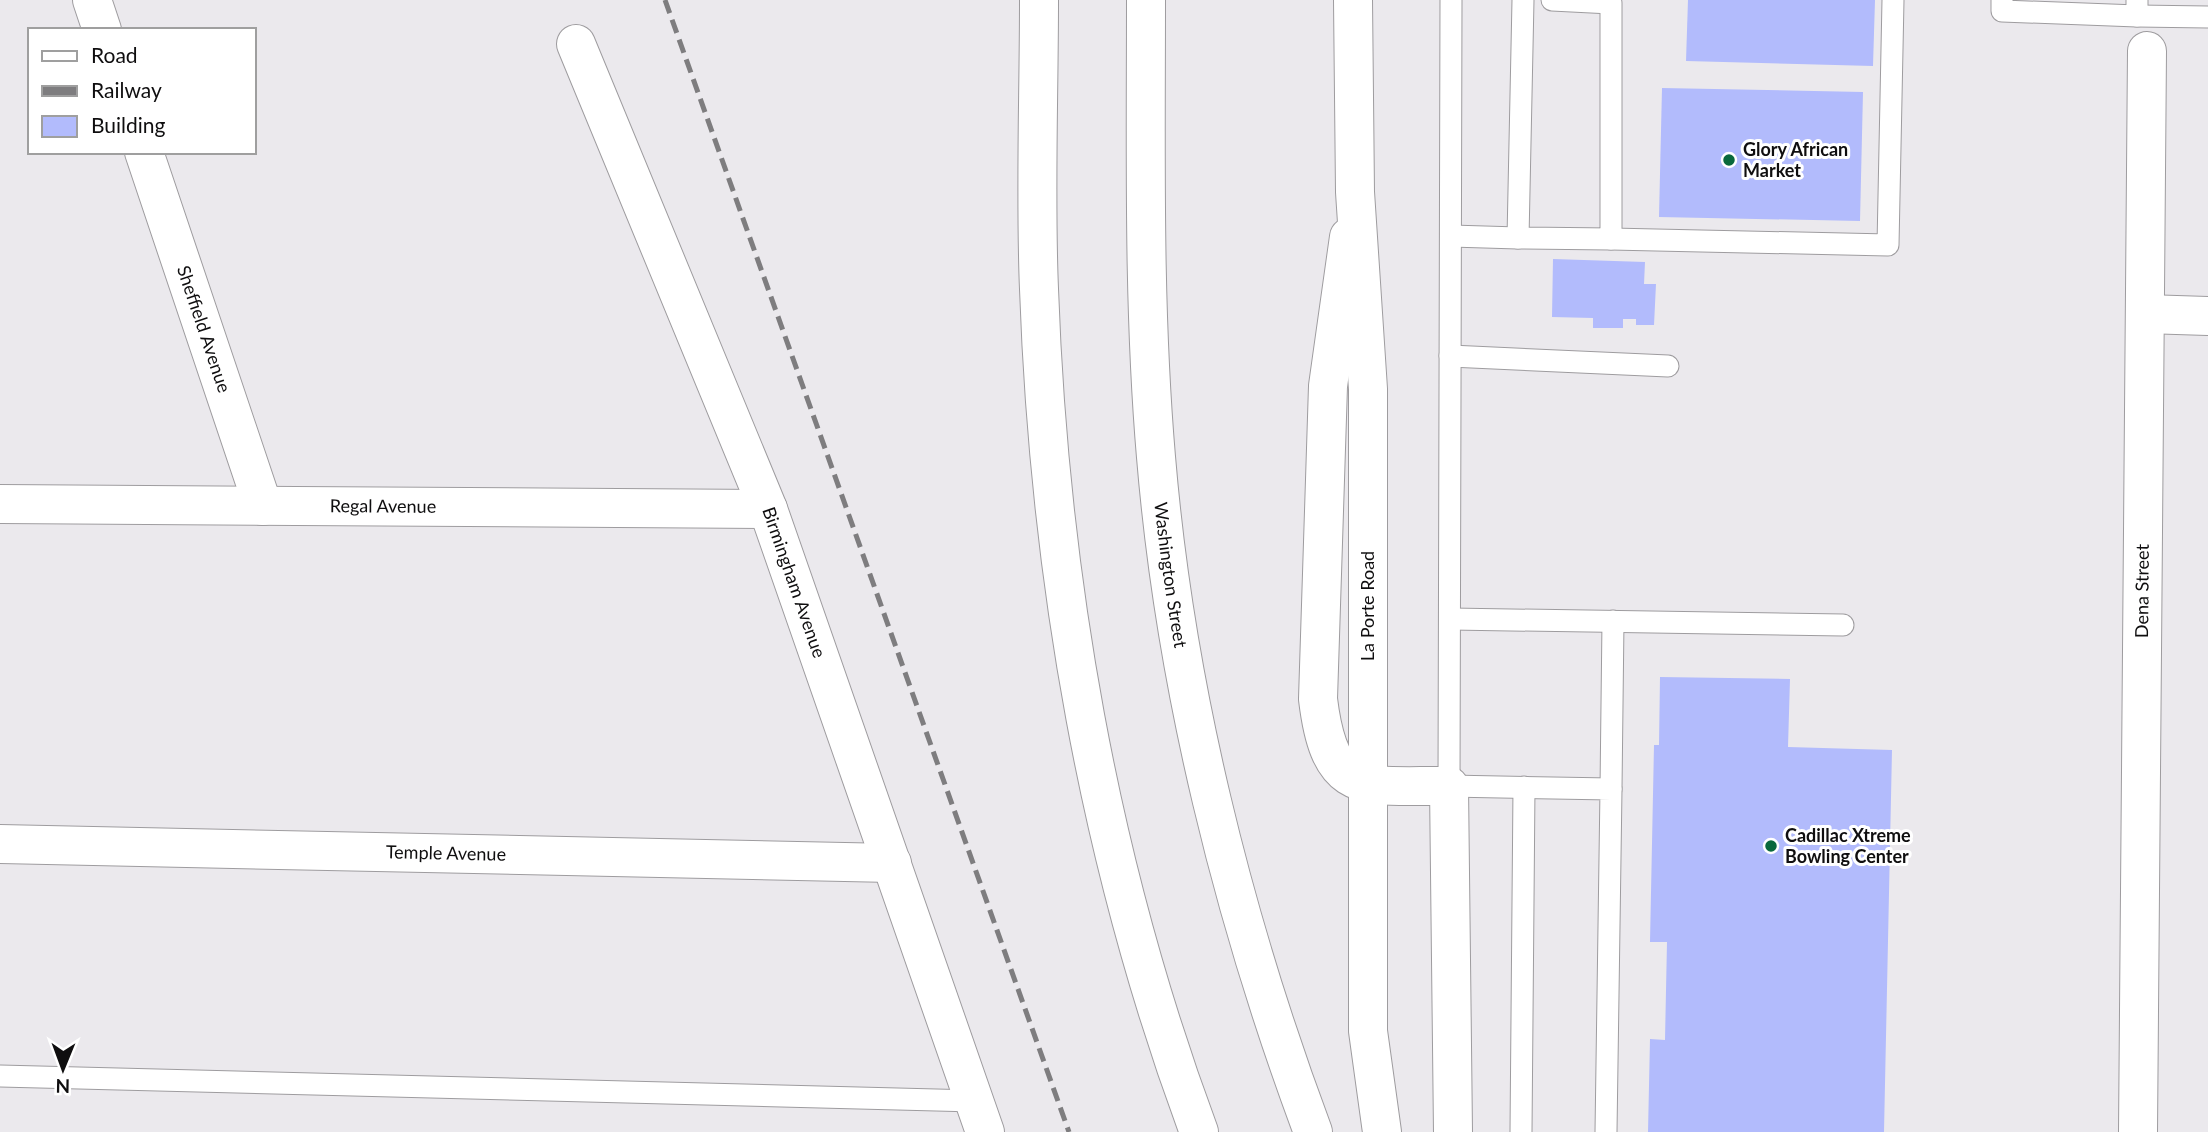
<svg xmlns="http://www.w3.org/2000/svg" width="2208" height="1132" font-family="Lato,sans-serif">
<rect width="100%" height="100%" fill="#ebe9ed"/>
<g fill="#b2bbfc">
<polygon points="1688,0 1875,0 1873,66 1686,61"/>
<polygon points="1662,88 1863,92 1860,221 1659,217"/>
<polygon points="1553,259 1645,262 1644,284 1656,284 1654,325 1636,325 1636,319 1623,319 1623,328 1593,328 1593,318 1552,317"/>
<polygon points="1660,677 1790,679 1788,747 1892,750 1884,1132 1648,1132 1650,1039 1665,1040 1667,942 1650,942 1654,745 1659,745"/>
</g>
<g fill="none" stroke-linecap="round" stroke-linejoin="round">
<defs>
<g id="service">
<polyline points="1451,0 1449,786 1611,789 1606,1132"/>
<polyline points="1523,0 1518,238 1611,239 1611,3 1552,0"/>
<polyline points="2002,0 2002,11 2137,16 2137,0"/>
<polyline points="2137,16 2208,17"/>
<polyline points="1451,236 1518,238"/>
<polyline points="1611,239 1888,245 1893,0"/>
<polyline points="1450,356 1668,366"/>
<polyline points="1451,619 1843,625"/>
<polyline points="1611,789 1613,621"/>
<polyline points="0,1076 975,1101"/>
<polyline points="1521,1132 1524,787"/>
</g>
<g id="minor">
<polyline points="92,0 102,30"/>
<path id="s1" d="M 576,44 L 768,509 L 985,1132"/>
<path id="s2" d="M 144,152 L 263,506"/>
<path d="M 1349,237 L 1328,386 L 1318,699 C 1330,799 1364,785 1449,786 L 1453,1132"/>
<polyline points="2145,314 2208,316"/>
<path id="s3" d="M 0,504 L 768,509"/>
<path id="s4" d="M 0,844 L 892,863"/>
<path id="s5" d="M 2138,1132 L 2147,51"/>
</g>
<polyline id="tertiary" points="1353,0 1355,192 1368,389 1368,785"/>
<g id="trunk">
<path d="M 1039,0 C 1039,96 1035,193 1039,289 C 1049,574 1099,864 1199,1132"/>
<path id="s6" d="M 1146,0 C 1146,152 1143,305 1156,457 C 1175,685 1233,918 1313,1132"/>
<polyline points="1368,785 1368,1031 1382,1132"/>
</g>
</defs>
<use href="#service" stroke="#9e9c9f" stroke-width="23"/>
<use href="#minor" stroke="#9e9c9f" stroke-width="40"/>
<use href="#tertiary" stroke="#9e9c9f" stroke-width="40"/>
<use href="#trunk" stroke="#9e9c9f" stroke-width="40"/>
<use href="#service" stroke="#fff" stroke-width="21"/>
<use href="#minor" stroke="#fff" stroke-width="38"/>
<use href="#tertiary" stroke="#fff" stroke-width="38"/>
<use href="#trunk" stroke="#fff" stroke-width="38"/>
<polyline stroke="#7e7d7f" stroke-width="5" stroke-dasharray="14 7" stroke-linecap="butt" points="665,0 1069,1132"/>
</g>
<g fill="#09683c" stroke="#fff" stroke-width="2.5">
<circle cx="1729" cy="160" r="7"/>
<circle cx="1771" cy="846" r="7"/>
</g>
<g text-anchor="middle" stroke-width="6" stroke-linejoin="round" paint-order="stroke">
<g font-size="18" font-weight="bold" fill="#0f0e0f" stroke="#fff" text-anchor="start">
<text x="1743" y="156">Glory African<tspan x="1743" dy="21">Market</tspan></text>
<text x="1785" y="842">Cadillac Xtreme<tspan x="1785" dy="21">Bowling Center</tspan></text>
</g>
<g font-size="18" fill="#0f0e0f" stroke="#fff">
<text dy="6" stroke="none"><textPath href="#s2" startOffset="187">Sheffield Avenue</textPath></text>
<text dy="6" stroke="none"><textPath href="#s3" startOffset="383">Regal Avenue</textPath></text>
<text dy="6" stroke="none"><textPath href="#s6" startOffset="576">Washington Street</textPath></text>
<text dy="6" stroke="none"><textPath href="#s1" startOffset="581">Birmingham Avenue</textPath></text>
<text dy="6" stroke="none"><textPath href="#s5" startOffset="541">Dena Street</textPath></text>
<text transform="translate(1368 606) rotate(-90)" y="6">La Porte Road</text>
<text dy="6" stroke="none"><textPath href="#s4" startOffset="446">Temple Avenue</textPath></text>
</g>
</g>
<rect x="28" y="28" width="228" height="126" fill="#ffffff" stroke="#9f9f9f" stroke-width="2"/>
<rect x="42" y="51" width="35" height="10" fill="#ffffff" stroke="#9f9f9f" stroke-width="2"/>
<text x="91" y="63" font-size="21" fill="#0f0e0f">Road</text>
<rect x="42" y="86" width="35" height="10" fill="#7e7d7f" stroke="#9f9f9f" stroke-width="2"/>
<text x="91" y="98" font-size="21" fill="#0f0e0f">Railway</text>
<rect x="42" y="116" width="35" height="21" fill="#b2bbfc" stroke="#9f9f9f" stroke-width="2"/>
<text x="91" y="133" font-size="21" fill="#0f0e0f">Building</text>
<g transform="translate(63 1069) rotate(181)" stroke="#ffffff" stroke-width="5" paint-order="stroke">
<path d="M0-5L12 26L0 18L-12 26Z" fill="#0f0e0f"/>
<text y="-10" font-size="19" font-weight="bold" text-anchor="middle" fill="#0f0e0f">N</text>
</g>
</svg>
